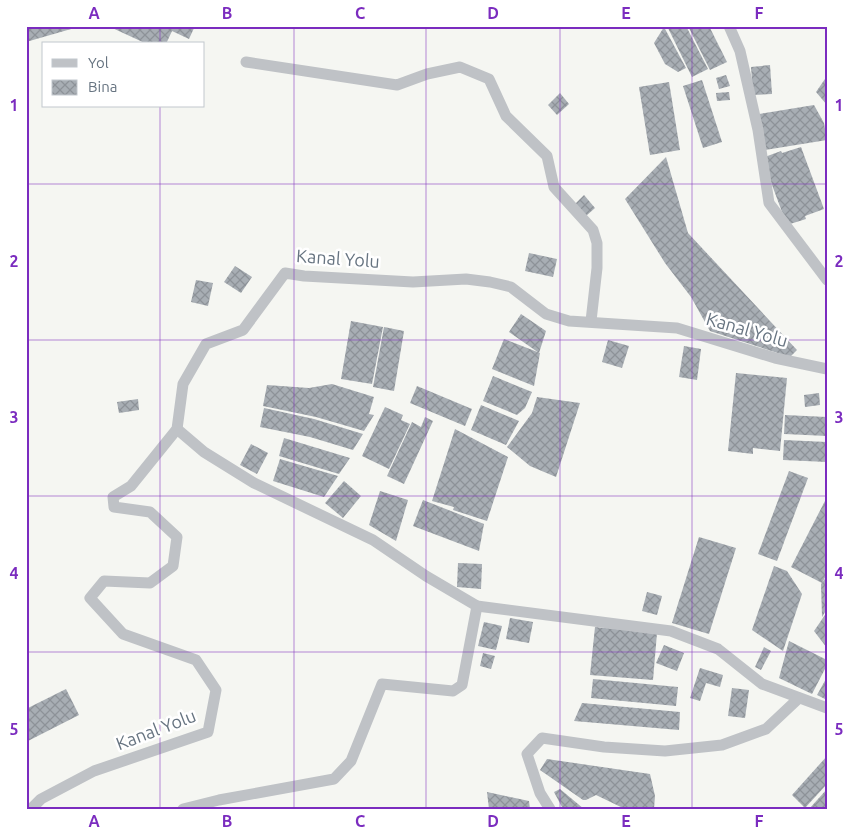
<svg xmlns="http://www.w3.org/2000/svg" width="853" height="835" font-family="Ubuntu,sans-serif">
<defs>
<pattern id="building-cross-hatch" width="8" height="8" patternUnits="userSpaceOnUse" patternTransform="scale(1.25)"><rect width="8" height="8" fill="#a8aeb4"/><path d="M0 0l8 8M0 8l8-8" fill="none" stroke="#8d9298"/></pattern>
</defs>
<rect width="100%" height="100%" fill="#f5f6f2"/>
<g fill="url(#building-cross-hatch)">
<polygon points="26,26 78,26 78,27 26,42"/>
<polygon points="108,26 195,26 189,39 172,31 166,44 147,44"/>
<polygon points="667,26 686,26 708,69 692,77"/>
<polygon points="688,26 709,26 727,62 710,70"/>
<polygon points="664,27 686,68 678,72 665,64 654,43"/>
<polygon points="770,65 772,94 753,95 751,67"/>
<polygon points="726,75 730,86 719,89 716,78"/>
<polygon points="827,76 827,105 816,92"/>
<polygon points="702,80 722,142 703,148 683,86"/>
<polygon points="669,82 680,150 650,155 639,87"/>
<polygon points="729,92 730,100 717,101 716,93"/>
<polygon points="560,93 569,104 557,115 548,105"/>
<polygon points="814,105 824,123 827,140 765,150 759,114"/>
<polygon points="801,147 824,209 805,216 806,219 790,224 785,220 762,158 781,151 782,153"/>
<polygon points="666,157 688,233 797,350 790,357 710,331 691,297 665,263 625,199"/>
<polygon points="584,195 595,208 586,216 575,204"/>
<polygon points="529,253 557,259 553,277 525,271"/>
<polygon points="235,266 252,277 241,293 224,282"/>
<polygon points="196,280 213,283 208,306 191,302"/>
<polygon points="521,314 546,331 539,353 509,332"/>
<polygon points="351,321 383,327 372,384 341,379"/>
<polygon points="384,327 404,331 394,391 373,387"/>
<polygon points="504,339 540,353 534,386 492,369"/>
<polygon points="608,340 629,346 622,368 602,362"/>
<polygon points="684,346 701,349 697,380 679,377"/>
<polygon points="736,373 787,378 780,451 753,448 753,454 728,451"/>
<polygon points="493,376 532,392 525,408 517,415 483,401"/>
<polygon points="332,384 374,397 369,414 374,415 364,431 316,417 263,406 267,385 309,388"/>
<polygon points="417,386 472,409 465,426 410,403"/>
<polygon points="819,393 820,405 805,407 804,395"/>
<polygon points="537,397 580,403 556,477 530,466 507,447 532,413"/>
<polygon points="138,399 139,410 119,413 117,402"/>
<polygon points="481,405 519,421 506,445 471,430"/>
<polygon points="385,407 403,415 401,420 410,424 389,469 362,456"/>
<polygon points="264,408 314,419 363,434 353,450 310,437 260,427"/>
<polygon points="785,415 827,417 827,436 784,434"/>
<polygon points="425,417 433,421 404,484 387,476 412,422 421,427"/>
<polygon points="455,429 508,457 487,521 453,510 454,507 432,501"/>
<polygon points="284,438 350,458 339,474 279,456"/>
<polygon points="784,440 827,442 827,462 783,460"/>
<polygon points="251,444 268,453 257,474 240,465"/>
<polygon points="280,459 338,476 324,497 273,481"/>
<polygon points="789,471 808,478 777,561 758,554"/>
<polygon points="344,481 361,496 343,518 325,503"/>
<polygon points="380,491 408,500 396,541 369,525"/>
<polygon points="827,497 827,574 822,583 791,567"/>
<polygon points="423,500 484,524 479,551 413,526"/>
<polygon points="699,537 736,548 709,634 672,623"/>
<polygon points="458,563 482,564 481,589 457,587"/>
<polygon points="774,566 787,571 802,594 783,651 752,630"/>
<polygon points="827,576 827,609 822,617 821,584"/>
<polygon points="647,592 662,596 657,615 642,611"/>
<polygon points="827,612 827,648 814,631"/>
<polygon points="510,618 533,622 529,643 506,639"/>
<polygon points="484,622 502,626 496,650 478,646"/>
<polygon points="595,627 657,633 653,680 590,675"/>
<polygon points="789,641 827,660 827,665 812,694 779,678"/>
<polygon points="664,645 684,653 677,671 656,663"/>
<polygon points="764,647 771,651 761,670 755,667"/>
<polygon points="483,653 495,656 491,669 480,666"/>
<polygon points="700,668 723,675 720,687 706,683 700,701 690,698"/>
<polygon points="827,677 827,700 817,695"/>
<polygon points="593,679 678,687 676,706 591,698"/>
<polygon points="732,688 749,690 745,718 728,716"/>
<polygon points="66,689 79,715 26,742 26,709"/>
<polygon points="582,703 680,712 679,730 574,721"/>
<polygon points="827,756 827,784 805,808 792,795"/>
<polygon points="547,759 650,774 655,796 654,809 625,809 596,795 586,800 583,800 540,770"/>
<polygon points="560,789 584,809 563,809 554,792"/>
<polygon points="827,789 827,809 809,809"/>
<polygon points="487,792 529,801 530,809 489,809"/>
</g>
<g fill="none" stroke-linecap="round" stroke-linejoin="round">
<g stroke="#bfc2c6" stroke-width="11">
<polyline points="729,26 740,51 758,130 769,203 827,280"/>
<polyline points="246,62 397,85 427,74 460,67 489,79 506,116 547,156 554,187 593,230 597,243 597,268 591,321"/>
<polyline points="177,429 204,452 254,483 373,540 426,576 477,606 671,631 718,649 762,684 827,708"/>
<polyline points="31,809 41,799 94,771 208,732 216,690 196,660 123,634 90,598 104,581 150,583 173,566 177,537 150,512 114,507 113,497 131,486 177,429 183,384 206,344 243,330 285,273 304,276 413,282 466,279 490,282 511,287 546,314 569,321 677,328 775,358 827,369"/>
<polyline points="183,809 219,800 334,779 351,761 382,684 453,691 462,685 477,606"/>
<polyline points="550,809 540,793 527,754 542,738 604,747 665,751 722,745 766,729 799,698"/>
</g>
</g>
<path fill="none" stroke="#7b2cbf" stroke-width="1" stroke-opacity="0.55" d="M 160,26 L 160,44M 294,26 L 294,809M 426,26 L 426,809M 560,26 L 560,809M 692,26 L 692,809M 160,106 L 160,809M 26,184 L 827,184M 26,340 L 827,340M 26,496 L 827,496M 26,652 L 827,652"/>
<g text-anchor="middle" stroke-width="5" stroke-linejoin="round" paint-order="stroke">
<g font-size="18" fill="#677481" stroke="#fff">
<text transform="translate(338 259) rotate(4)" y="6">Kanal Yolu</text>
<text transform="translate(747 330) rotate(16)" y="6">Kanal Yolu</text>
<text transform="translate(156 730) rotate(-21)" y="6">Kanal Yolu</text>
</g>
</g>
<rect width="853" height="835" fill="none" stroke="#ffffff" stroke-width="55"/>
<rect x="42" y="42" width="162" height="65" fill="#ffffff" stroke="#c2c7cd"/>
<rect x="52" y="59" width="25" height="8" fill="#bfc2c6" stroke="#c2c7cd"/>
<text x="88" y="68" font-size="15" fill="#677481">Yol</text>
<rect x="52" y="80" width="25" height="15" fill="url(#building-cross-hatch)" stroke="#c2c7cd"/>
<text x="88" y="92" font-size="15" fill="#677481">Bina</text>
<rect x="28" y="28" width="798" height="780" fill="none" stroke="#7b2cbf" stroke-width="2"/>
<g font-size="16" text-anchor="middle" font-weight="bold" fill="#7b2cbf">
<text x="94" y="19">A</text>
<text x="227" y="19">B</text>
<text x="360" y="19">C</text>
<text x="493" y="19">D</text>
<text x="626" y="19">E</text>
<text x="759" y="19">F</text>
<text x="14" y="111">1</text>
<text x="839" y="111">1</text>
<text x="14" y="267">2</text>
<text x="839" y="267">2</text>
<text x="14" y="423">3</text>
<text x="839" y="423">3</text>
<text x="14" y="579">4</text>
<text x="839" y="579">4</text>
<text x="14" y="735">5</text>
<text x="839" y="735">5</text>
<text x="94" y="827">A</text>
<text x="227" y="827">B</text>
<text x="360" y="827">C</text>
<text x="493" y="827">D</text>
<text x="626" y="827">E</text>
<text x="759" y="827">F</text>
</g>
</svg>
